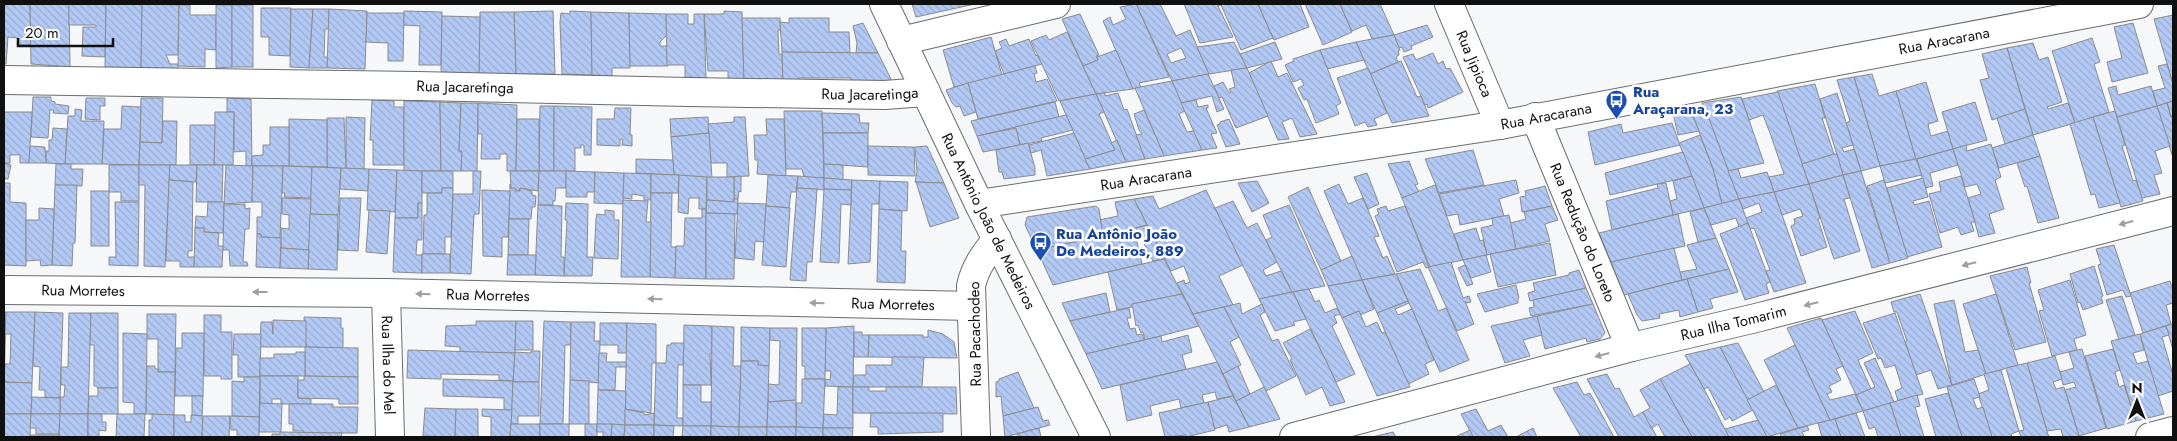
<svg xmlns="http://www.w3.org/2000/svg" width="2177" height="441" font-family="Jost,sans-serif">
<defs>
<pattern id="building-back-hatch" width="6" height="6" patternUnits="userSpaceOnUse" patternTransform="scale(1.25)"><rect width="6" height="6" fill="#b3c9f5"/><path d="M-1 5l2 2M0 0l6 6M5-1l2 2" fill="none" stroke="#99acd1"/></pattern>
</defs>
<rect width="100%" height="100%" fill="#f5f7f9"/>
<g fill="url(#building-back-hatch)" stroke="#8a8b8e" fill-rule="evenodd">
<polygon points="4,4 30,4 31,45 17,45 18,38 8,37 6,64 4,64"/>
<polygon points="30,4 69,4 70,67 31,64"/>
<polygon points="69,4 106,4 105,57 82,56 83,27 96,27 96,25 69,25"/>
<polygon points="106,4 142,4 141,68 105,67"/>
<polygon points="142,4 179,5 178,55 166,55 170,64 178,64 178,69 141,68"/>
<polygon points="912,4 975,4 916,17"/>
<path d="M 1136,4 L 1160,4 L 1176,36 L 1190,30 L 1209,74 L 1172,81 ZM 1181,48 L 1186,58 L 1171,63 L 1167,54 Z"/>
<polygon points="1136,4 1169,77 1139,83 1141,87 1133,89 1103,21 1110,17 1113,25 1126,19 1120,7"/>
<polygon points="1184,4 1217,4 1233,37 1200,43"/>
<polygon points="1217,4 1258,4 1273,38 1241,50 1221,5 1218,6"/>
<polygon points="1258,4 1300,4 1309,27 1274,40"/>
<polygon points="1305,4 1340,4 1352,32 1323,45"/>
<polygon points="1340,4 1380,4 1394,35 1372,39 1366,25 1352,31"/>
<polygon points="179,5 190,5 190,15 216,15 216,50 205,49 205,67 178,66"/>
<polygon points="216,5 232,5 232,67 216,68"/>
<rect x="232" y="5" width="21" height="62"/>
<polygon points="261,8 291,8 290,56 269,55 269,37 261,37"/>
<polygon points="291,9 313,9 309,68 290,67"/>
<polygon points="313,9 329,9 329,29 325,29 324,57 328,57 327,68 309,68"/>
<polygon points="329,9 367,11 365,69 327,68"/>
<polygon points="404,11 442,12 441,65 419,65 420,26 403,25"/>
<polygon points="553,11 555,74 516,74 514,12"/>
<polygon points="570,11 591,12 592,75 562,74 560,22 561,13 570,14"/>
<polygon points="724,11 742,12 744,80 728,80 728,71 708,71 704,14 724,14"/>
<polygon points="480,12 514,12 516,77 479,76"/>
<polygon points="591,12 629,13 630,68 612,68 612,76 592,75"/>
<polygon points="367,13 404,13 403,61 388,61 388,43 366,42"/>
<polygon points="629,13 666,14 667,35 660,42 660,46 667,46 668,66 630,66"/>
<polygon points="666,14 688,14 688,24 694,24 694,14 704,14 706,78 685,77 685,65 667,65"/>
<polygon points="1080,14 1099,55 1096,56 1098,60 1083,66 1062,19"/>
<polygon points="2173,15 2173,84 2154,19"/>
<polygon points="442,16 480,17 479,74 441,72"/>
<polygon points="742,18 780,18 781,30 778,30 779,54 782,54 783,81 744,80"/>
<polygon points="789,18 829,18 829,32 849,32 850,53 782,52 780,22 789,23"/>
<polygon points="863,23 878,53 856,53 857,43 853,26"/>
<polygon points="2133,23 2148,73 2112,82 2107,62 2122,58 2114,27"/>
<polygon points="1427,25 1433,37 1411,46 1412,49 1404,52 1402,47 1399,48 1394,35"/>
<polygon points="1067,32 1096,94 1059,101 1031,41 1046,35 1049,40"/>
<polygon points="1394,35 1400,50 1398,51 1399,55 1396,57 1398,62 1370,74 1356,42"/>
<polygon points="991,37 1002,75 954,87 943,50"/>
<polygon points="2092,38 2100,62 2094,64 2109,112 2075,123 2052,51"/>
<polygon points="1006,39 1009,46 1029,39 1036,56 1037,55 1042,64 1004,74 995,51 1002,48 999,42"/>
<polygon points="1234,42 1247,68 1209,74 1197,47"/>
<polygon points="1275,42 1282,59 1247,68 1240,54"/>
<polygon points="1356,42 1364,60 1327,69 1320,50"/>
<polygon points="2033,43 2039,60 2048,57 2062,102 2047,107 2048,109 2068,103 2075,123 2033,135 2007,48"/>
<polygon points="2007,48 2025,109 1992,120 1980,80 1989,78 1982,54"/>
<polygon points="1116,50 1133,89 1096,94 1083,66 1098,60 1097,57"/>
<polygon points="1320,50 1341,103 1336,106 1339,114 1316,123 1307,99 1304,100 1298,88 1304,85 1301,79 1293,82 1285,65 1294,61 1293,59"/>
<polygon points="782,52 878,53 891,79 887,84 851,84 851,78 799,78 799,84 783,84"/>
<polygon points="1433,53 1438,64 1443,61 1446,69 1450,68 1463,92 1428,108 1427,104 1425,105 1403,57 1413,54 1416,60"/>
<polygon points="1271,61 1278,77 1287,73 1317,134 1300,137 1292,118 1282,122 1289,139 1278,140 1249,73"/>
<polygon points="1401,61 1417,97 1421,96 1429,116 1392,123 1370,74"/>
<polygon points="2167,64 2173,84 2173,101 2157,106 2153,91 2165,88 2158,66"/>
<polygon points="1035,66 1037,73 1034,74 1036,82 1047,79 1057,101 978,119 968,83"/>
<polygon points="1247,68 1268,116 1236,128 1222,97 1219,98 1214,86 1223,82 1229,93 1231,92 1229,89 1235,87 1231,70"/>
<polygon points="1368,68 1387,113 1374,119 1377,125 1368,127 1365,122 1355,126 1337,78"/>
<polygon points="1208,74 1224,109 1217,112 1212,96 1181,103 1172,81"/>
<polygon points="1872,74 1879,96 1896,91 1916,159 1880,166 1854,77"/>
<polygon points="1854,77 1880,166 1861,171 1846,123 1850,121 1837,80"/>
<polygon points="1172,81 1185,111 1179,114 1187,132 1194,131 1202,150 1164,156 1135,88"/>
<polygon points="1926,82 1938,121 1928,124 1930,133 1931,136 1948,131 1953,149 1916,159 1896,91"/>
<polygon points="968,83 976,112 964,116 960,106 956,107 952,103 946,90"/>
<polygon points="1815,84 1825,118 1822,118 1834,154 1802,164 1777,91"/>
<polygon points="2116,86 2118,95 2151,86 2157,106 2117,117 2108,88"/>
<polygon points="1778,92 1809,184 1774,192 1769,177 1784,174 1770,133 1763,115 1749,120 1742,99"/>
<polygon points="1105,93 1105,96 1118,93 1124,110 1127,109 1145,159 1126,162 1096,94"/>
<polygon points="1837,93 1853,145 1842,148 1844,152 1854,149 1861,171 1843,175 1820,99"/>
<polygon points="1096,94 1104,112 1099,114 1115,150 1085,159 1060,101"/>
<polygon points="33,97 51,97 51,101 55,102 55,104 69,106 68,114 53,113 54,110 50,110 48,138 31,137"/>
<polygon points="1741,97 1764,163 1728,171 1702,103"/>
<polygon points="86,98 105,98 105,106 100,106 100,120 85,119"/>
<polygon points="141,98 163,98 162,143 140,142"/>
<polygon points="227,98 251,99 252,166 246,166 246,151 234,152 234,112 227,112"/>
<polygon points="372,100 394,101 394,107 404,107 404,165 373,165 373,140 370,140"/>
<polygon points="1196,100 1198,107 1208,105 1208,108 1206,108 1217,133 1211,134 1217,148 1202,150 1181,103"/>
<polygon points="404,101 440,102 441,171 404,171"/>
<polygon points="2173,101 2173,116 2171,117 2167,103"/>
<polygon points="440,102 461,103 459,151 462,151 461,171 441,171"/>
<polygon points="1055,102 1059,117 977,136 971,121"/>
<polygon points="1975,102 1987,140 1953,149 1942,112"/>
<polygon points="461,103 478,103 477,171 461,171 462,151 459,151"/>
<polygon points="478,103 517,105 516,171 507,171 507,154 500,154 500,159 481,159 482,134 478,134"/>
<polygon points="2167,103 2171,117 2173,116 2173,158 2157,106"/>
<polygon points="122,106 141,107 139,165 102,164 104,129 121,129"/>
<polygon points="540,106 554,106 554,171 539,171"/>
<polygon points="554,106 592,107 591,155 584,155 584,145 581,145 581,148 575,148 575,171 554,171"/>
<polygon points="2157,106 2170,146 2155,151 2162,173 2154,175 2160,194 2142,198 2117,117"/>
<polygon points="615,108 631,108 630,134 632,135 632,146 622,145 623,139 620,139 620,146 597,145 597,119 614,119"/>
<polygon points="1705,108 1714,132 1739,199 1722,204 1713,169 1692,113"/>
<polygon points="75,109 82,110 81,121 104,121 102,164 65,164 68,116 75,116"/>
<polygon points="1690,109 1699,131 1678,135 1673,113"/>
<polygon points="2025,109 2033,135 2005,144 1997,118"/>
<polygon points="1144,110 1157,139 1164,156 1145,159 1136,135 1142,134 1139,130 1134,114"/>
<polygon points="784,111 822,111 824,178 804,177 802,169 786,169"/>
<polygon points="2115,111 2125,145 2122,146 2133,181 2136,180 2143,201 2121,207 2093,117"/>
<polygon points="4,112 32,112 29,163 20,163 20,155 10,155 10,163 4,163"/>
<polygon points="215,112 234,112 233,165 214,165"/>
<polygon points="822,113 859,114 860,123 869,123 868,133 823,133"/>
<polygon points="1066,115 1073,130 1041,138 1042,141 1020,145 1015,127"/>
<polygon points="346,117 365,118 364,169 346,169"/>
<polygon points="708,117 709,133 671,137 670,119"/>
<polygon points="734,117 745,117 749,176 727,177 727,163 711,163 708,124 734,122"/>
<polygon points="2093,117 2120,203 2099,208 2095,194 2091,195 2070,124"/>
<polygon points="327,118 344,118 346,169 327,167"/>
<polygon points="289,119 327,120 327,167 289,166"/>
<polygon points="517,119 539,119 539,171 516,171"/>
<polygon points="766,119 784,119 786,176 757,174 758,160 755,160 754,135 767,135"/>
<polygon points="1229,119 1240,144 1226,147 1217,125 1220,124 1220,122"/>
<polygon points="163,121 177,121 176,165 139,165 140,142 162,143"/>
<polygon points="1672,123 1680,145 1595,165 1588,132 1621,124 1623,133"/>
<polygon points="190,125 215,125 214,165 190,165"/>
<polygon points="270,127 289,127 289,166 252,166 252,156 263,155 263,145 270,145"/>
<polygon points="53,128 67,129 65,164 46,163 46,151 49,151 49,140 52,140"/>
<polygon points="1016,128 1020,145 983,152 977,136"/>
<polygon points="709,133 712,178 674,175 671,137"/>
<polygon points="823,133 868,133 868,167 824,164"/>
<polygon points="1074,133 1090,169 1047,176 1041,150 1031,153 1029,145"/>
<polygon points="1700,135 1713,169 1722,204 1704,208 1679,143"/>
<polygon points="2033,135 2040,156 1999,168 1992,148"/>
<polygon points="1117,140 1126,162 1090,169 1085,159 1115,150 1111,143"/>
<polygon points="1028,143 1035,168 1035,175 1004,179 1002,172 999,172 996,150"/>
<polygon points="1991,144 2001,177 1995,180 2004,209 1989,214 1995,233 1979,237 1968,198 1981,194 1977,184 1965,187 1953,149 1966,145 1967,151"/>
<polygon points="30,146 45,147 46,163 29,163"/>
<polygon points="868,146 914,147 915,176 868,175"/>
<polygon points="927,146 939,172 944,183 915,182 917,172 915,147"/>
<polygon points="1953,149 1958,165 1930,173 1933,186 1925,188 1917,159"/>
<polygon points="1473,150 1484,185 1439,193 1425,159"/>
<polygon points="1683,152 1692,176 1610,195 1605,173"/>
<polygon points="1834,154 1837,154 1843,175 1809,184 1802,164"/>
<polygon points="2040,156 2059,218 2038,223 2027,186 2025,187 2017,163"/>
<polygon points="636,159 673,160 674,175 636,173"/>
<polygon points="1916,159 1922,175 1885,183 1880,166"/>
<polygon points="1409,161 1418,184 1415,185 1419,192 1402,198 1388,164"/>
<polygon points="4,163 11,165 8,179 4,179"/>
<polygon points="56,164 71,164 71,169 83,169 82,186 55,185"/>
<polygon points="824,164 843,165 843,180 824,178"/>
<polygon points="109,165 139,165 139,201 121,201 121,192 109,192"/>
<polygon points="139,165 170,165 165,267 144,266 145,185 139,185"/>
<polygon points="170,165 197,165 196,182 169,180"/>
<polygon points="197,165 223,165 222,202 196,202"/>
<polygon points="226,165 253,166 252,202 224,204"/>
<polygon points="253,166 283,166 280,238 261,237 261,234 257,234 257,217 262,217 262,202 252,202"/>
<polygon points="283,166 312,167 311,198 284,197 285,193 282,193"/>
<polygon points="312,167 341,168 338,215 310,214"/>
<polygon points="341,168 369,169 368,191 340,189"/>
<polygon points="369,169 397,170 395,212 367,210"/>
<polygon points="1738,169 1741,178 1767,172 1774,192 1739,199 1728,171"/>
<polygon points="397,170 422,171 422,203 418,203 418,218 395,218"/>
<polygon points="422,171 453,171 453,188 442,188 442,193 422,193"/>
<polygon points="473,171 481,171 479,214 474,214 471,274 450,273 453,194 473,194"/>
<polygon points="510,171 539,171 538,191 520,188 520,191 511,188"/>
<polygon points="539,171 566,171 566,188 556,188 555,201 553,201 553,205 538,205"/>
<polygon points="566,171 595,172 595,192 587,192 587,197 566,197"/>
<polygon points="1861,171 1890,263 1872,268 1843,175"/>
<polygon points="595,172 624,173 623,204 594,203"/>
<polygon points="624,173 651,174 651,200 644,200 644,196 632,194 632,199 623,198"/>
<polygon points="1367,173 1379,204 1368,209 1354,177"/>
<polygon points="651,174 679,175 678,193 651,193"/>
<polygon points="679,175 707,177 706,209 699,209 699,198 689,198 688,214 678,212"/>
<polygon points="768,175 798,176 796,192 791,192 789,208 766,206"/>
<polygon points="1843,175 1850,198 1844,199 1860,251 1834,259 1809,184"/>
<polygon points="739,176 741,176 741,192 739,191 738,199 734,199 734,177"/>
<polygon points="798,176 824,178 824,190 797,188"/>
<polygon points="1692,176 1704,208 1673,215 1670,201 1677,199 1673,181"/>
<polygon points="1961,176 1975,222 1971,222 1974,231 1961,235 1958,227 1940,233 1929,194 1941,191 1939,182"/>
<polygon points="707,177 734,177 734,202 707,200"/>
<polygon points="824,178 852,180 851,190 824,189"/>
<polygon points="1923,178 1928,197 1913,201 1914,205 1929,201 1942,247 1907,257 1887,188"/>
<polygon points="169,180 193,182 192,251 188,251 188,257 195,257 194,267 180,267 180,261 166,261"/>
<polygon points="852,180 880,181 879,204 872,204 870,262 848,264"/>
<polygon points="1516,180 1519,193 1499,199 1504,216 1460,225 1458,214 1447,216 1439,194"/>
<polygon points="1884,180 1908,258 1890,263 1867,186"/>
<polygon points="880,181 908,182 907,211 879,209"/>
<polygon points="1257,181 1269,203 1252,212 1238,183"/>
<polygon points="916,182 944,183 959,218 930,227"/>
<polygon points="4,183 10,183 10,202 26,203 26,266 4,265"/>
<polygon points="1666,183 1673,215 1612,230 1606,201 1658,188 1657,184"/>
<polygon points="510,184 511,188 515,188 515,191 520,191 520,188 532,191 532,195 536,196 535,207 532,207 531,219 509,219"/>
<polygon points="1339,184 1348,204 1363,198 1379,236 1374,237 1383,258 1387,256 1395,274 1362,280 1324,191"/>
<polygon points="1809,184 1820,218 1818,219 1827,247 1801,256 1791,226 1795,224 1794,219 1803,216 1800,209 1782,215 1774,192"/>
<polygon points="55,185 77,185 75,243 73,243 72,266 52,265"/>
<polygon points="1435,185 1463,260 1430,267 1402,198"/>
<polygon points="1545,186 1552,206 1522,212 1520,197 1526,196 1525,191"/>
<polygon points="1308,187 1341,261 1321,270 1288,197"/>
<polygon points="442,188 453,188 451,237 445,237 445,254 423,254 424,215 427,215 427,193 442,193"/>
<polygon points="797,188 817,189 812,262 807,262 806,281 790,280"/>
<polygon points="824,189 851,190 851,205 841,204 839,263 820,262"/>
<polygon points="482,190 510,191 508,237 502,237 502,257 483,256"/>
<polygon points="1206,190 1243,265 1219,276 1233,305 1193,314 1177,283 1184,280 1185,284 1190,282 1184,266 1171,271 1134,199 1153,196 1159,209"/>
<rect x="91" y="191" width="18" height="55"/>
<polygon points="1774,192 1806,283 1774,292 1766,271 1770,270 1754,228 1750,229 1746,218 1762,212 1759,203 1743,209 1739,199"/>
<polygon points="651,193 672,193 671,247 676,247 675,278 650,277"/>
<polygon points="282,198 311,199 309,250 281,248 281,228 289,229 289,215 282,214"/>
<polygon points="340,198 361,198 358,251 338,250"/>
<polygon points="734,199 738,199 737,214 706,213 707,200 734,202"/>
<polygon points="1134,199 1147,225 1103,236 1099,220 1118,216 1115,202"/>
<polygon points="1739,199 1748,223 1739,227 1736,218 1711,225 1704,208"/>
<polygon points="623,200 648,201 646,222 651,222 650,277 621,277"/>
<polygon points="1233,201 1247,228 1257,223 1277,262 1263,270 1266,276 1281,271 1292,292 1259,299 1215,208"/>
<polygon points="115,202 139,202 138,266 109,265 109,257 116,257"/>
<polygon points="208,202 224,202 223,233 204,232 204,228 195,228 196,216 207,217"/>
<polygon points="418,203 422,203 422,240 417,240 416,255 422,255 422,273 393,272 395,218 418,218"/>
<polygon points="566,203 588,204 587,257 593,257 592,276 564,276 567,220 565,220"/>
<polygon points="738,203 766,204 764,242 755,241 754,260 735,258"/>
<polygon points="245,204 245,209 250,208 249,229 245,229 243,262 247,262 248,266 230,266 229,250 223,250 224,205"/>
<polygon points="538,205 562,206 561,257 564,257 564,276 535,275"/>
<polygon points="1289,205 1325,286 1292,292 1266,240 1272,237 1263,215"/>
<polygon points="766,206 790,208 786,267 762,265"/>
<polygon points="1096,206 1099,209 1103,236 1037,250 1025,225 1027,217"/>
<polygon points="1386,206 1388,211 1405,206 1429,267 1426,268 1423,262 1397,272 1375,216 1379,214 1377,209"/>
<polygon points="1552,206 1558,220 1545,224 1550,241 1516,249 1510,223 1526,219 1524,212"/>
<polygon points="39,208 54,209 52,265 41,266 40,260 26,261 26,220 39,220"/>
<polygon points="1704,208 1716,238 1698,242 1690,212"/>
<polygon points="702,209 706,209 706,279 675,278 676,246 684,246 685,218 702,218"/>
<polygon points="879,209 902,211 901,251 906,251 905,283 877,282"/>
<polygon points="369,210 390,211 387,254 366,252"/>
<polygon points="605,210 614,211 614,220 619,220 618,259 594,258 596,219 597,214 605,215"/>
<polygon points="706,213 735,214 734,279 706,279"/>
<polygon points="310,214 338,215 337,270 308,269"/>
<polygon points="1678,214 1685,246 1611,262 1599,233"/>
<polygon points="1509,215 1516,249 1487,255 1481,228 1493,225 1492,218"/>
<polygon points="509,219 529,219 528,255 508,255"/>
<polygon points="1748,223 1770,282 1766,284 1769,293 1745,300 1720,234"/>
<polygon points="1147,225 1164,259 1153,261 1136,228"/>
<polygon points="195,228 204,228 204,232 219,233 218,246 223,246 222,267 194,267"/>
<polygon points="1476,228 1480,241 1483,240 1487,255 1463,260 1454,234"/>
<polygon points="1135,233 1142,264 1053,285 1037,250 1103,236 1104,240"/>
<polygon points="257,234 261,234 261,237 281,238 280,268 256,267"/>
<polygon points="1716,238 1729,269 1682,280 1680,272 1697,269 1687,245"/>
<polygon points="1550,243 1556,275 1498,287 1490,254"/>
<polygon points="2114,245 2131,296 2126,297 2123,290 2107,295 2098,265 2101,264 2096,249"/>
<polygon points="281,248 309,250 308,269 280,268"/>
<polygon points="1674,248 1682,280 1624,295 1611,262"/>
<rect x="422" y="254" width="28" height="19"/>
<polygon points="508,255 536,255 535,275 507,275"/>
<polygon points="1486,255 1491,272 1471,278 1463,260"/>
<polygon points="1352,256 1362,280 1328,286 1321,270"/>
<polygon points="1164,259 1182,294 1132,304 1132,307 1117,310 1108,272"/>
<polygon points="1451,262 1463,298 1469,296 1471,302 1467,303 1465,301 1474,324 1457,331 1428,267"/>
<polygon points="1465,265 1473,284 1467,286 1458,268"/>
<polygon points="2094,266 2103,296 2101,297 2103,303 2083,310 2080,302 2078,303 2070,274"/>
<polygon points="2027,267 2031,283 2029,283 2046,342 2015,350 1990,276"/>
<polygon points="1420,269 1438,311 1446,308 1469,360 1440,372 1396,274"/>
<polygon points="1729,269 1738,292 1710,299 1713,308 1698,312 1687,279"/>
<polygon points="1579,270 1586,288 1530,301 1528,293 1535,291 1533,283 1569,275 1569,273"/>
<polygon points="1396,274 1408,301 1377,313 1362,280"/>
<polygon points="1687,279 1698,312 1680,317 1679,310 1659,314 1660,318 1642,321 1637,315 1628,294"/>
<polygon points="1362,280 1374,309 1360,315 1359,311 1342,318 1328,286"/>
<polygon points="2070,280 2086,335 2074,339 2077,350 2052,356 2039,311 2044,310 2038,290"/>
<polygon points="2170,281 2173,290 2173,303 2166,305 2171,324 2143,333 2130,293"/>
<polygon points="1516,285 1519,298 1518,298 1518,303 1485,312 1477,294"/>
<polygon points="1586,288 1593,304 1531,316 1529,308 1534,307 1533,300"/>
<polygon points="1309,289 1315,302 1319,300 1325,313 1337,308 1340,314 1334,316 1337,323 1332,326 1355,374 1336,382 1293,292"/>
<polygon points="1293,292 1306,319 1293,322 1295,325 1275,331 1259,299"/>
<polygon points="1106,293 1110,312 1070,321 1062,303"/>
<polygon points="1182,294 1199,326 1145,340 1143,332 1141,333 1138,325 1136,326 1132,304"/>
<polygon points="1920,294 1952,385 1938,389 1931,370 1916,375 1905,342 1907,341 1897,312 1894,312 1891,302"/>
<polygon points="1996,294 2018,365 1986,374 1963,304"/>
<polygon points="2122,296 2135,335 2119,340 2106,300"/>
<polygon points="1954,300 1965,352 1978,350 1986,374 1952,385 1934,304"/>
<polygon points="1408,301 1409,303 1395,309 1398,315 1412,309 1434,360 1425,364 1429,374 1408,384 1377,313"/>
<polygon points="1240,303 1242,314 1262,304 1265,312 1260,315 1272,341 1278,339 1296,376 1266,391 1224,307"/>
<polygon points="1593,304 1605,333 1600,339 1587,342 1586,338 1545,349 1537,316"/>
<polygon points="1224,307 1239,337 1230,342 1241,365 1223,374 1193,314"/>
<polygon points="1129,308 1131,318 1127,318 1130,329 1135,328 1137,335 1142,334 1144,340 1086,354 1070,321"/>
<polygon points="1359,311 1366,327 1377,322 1382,333 1385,332 1410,387 1377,396 1342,318"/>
<polygon points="1855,311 1873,353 1858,360 1871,389 1856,395 1822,320"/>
<polygon points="4,312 6,312 4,389"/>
<polygon points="6,312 35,312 32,383 4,382 5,364 10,364 11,334 5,334"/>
<polygon points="35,312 63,313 60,398 45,397 45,390 39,390 40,367 33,366"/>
<polygon points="69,313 91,313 88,414 60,414 60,397 64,397 65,385 61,385 61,367 68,367"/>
<polygon points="91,313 118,313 118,388 97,388 97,386 94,386 94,345 90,345"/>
<polygon points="1895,313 1923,394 1898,401 1895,391 1902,388 1895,365 1885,368 1881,358 1878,359 1863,323"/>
<polygon points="147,314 176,314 175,372 158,372 158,339 147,339"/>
<polygon points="204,315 221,315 221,332 232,332 232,379 221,379 221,376 204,376"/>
<polygon points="1537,316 1542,335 1523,340 1530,356 1505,363 1491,326"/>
<polygon points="304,317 341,318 341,328 343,328 343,348 306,347"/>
<polygon points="1821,318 1843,366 1836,369 1841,380 1829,386 1832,392 1827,394 1830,400 1855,394 1863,411 1830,420 1787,328"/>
<polygon points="273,320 306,321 306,347 260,347 261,322 272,322 273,334"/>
<polygon points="476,321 516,321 515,353 460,352 460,347 445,346 446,326 476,325"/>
<polygon points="516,321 533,321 533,350 515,350"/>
<polygon points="544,321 571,322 571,345 565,345 563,424 540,424"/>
<polygon points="571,322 595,322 594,341 600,341 599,383 570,380"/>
<polygon points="600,323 627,323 627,353 618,353 618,345 600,345"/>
<polygon points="627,323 656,324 656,363 652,363 651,413 625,409"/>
<polygon points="2171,324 2173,324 2173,350 2166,326"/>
<polygon points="684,325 712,326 712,353 710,353 711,385 683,385"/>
<polygon points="712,326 734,327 733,366 741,366 739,427 711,426"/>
<polygon points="854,326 853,387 825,386 825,379 830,380 831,371 825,371 826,328"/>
<polygon points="2166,326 2169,335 2162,337 2173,375 2173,391 2158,396 2140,334"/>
<polygon points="741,327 770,328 769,366 758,365 758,361 741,361"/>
<polygon points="770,328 797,328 796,400 768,402 768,384 779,385 780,341 770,340"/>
<polygon points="802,328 826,328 825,379 805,379 805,366 802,366"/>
<polygon points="1310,329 1329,367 1345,402 1330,406 1322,387 1306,395 1290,360 1292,359 1283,343"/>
<polygon points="928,330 943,334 954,342 957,358 868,357 869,335 923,335 923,337 928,337"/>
<polygon points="854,332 862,332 862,335 869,335 868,357 854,357"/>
<polygon points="123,333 147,334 146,414 134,414 134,403 123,402"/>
<polygon points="182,333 204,333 203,396 175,396 176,348 182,348"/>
<polygon points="234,334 261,334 260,377 238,377 238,355 233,355"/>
<polygon points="2140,334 2144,350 2133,353 2137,364 2148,361 2164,414 2136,421 2111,341"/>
<polygon points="1188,335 1192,352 1182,355 1186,369 1102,389 1086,354 1161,336 1162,342"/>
<polygon points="671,343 684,343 683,365 678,365 677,418 683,418 683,426 654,425 656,363 666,363 667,345 671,345"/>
<polygon points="1738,343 1764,392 1747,400 1720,347"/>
<polygon points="1795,345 1830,420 1798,428 1764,360"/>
<polygon points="305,347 358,348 358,377 305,376"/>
<polygon points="1720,347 1753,410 1732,421 1730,417 1725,420 1708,387 1704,389 1685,355"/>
<polygon points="2082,349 2106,428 2079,436 2065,390 2076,387 2074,382 2063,385 2060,372 2074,368 2069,352"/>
<polygon points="2113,349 2120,370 2115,372 2119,387 2124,385 2136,421 2107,429 2085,356"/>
<polygon points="408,350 515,353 513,381 499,380 499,375 441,374 441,379 407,378"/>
<polygon points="531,351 540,351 539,382 513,382 515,352 531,353"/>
<polygon points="296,352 305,352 305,376 260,376 260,358 274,358 274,354 296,354"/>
<polygon points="599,353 607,353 606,362 626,362 626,367 616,367 615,390 598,390"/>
<polygon points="2055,356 2062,379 2053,382 2056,389 2064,387 2079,436 2075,437 2063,437 2061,429 2047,431 2027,363"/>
<polygon points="892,357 924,357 922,387 853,387 854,375 866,375 866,365 892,365"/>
<polygon points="1875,358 1894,402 1863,411 1856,395 1875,387 1864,363"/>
<polygon points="741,361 758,361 758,365 769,366 767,427 739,427"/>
<polygon points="1217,362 1233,396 1217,399 1215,392 1202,395 1204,403 1181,408 1179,399 1150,406 1152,415 1127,421 1120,385"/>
<polygon points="2027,363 2047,431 2049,437 2021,437 2019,431 2024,430 2006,368"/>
<polygon points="1690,364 1704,389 1729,437 1692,437 1660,379"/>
<polygon points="147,366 155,366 155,369 158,369 158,372 175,372 174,415 146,414"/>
<polygon points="1238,366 1250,394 1236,401 1223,374"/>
<polygon points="2001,370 2019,431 2011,434 2012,437 1992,437 1978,394 1989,390 1984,374"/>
<polygon points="1018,372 1034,408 1003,416 1001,396 996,397 996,382 999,381 999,379"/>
<polygon points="1607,374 1615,389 1619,388 1634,417 1643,412 1657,437 1619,437 1587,379"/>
<polygon points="260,376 298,376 298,398 311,399 311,404 281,404 281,399 272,399 272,404 260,403"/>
<polygon points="304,376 358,377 358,404 339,404 339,399 298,398 298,380 304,380"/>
<polygon points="244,377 260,377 259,417 232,416 232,381 244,382"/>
<polygon points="443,379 513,381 512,410 504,410 504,398 443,396"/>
<polygon points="802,379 825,379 823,428 796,427 796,403 802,403"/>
<polygon points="1660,379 1671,399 1692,437 1665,437 1658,424 1652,428 1648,422 1643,412 1650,408 1640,390"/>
<polygon points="1974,379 1980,397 1973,399 1977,409 1983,407 1992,437 1962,437 1956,418 1947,387"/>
<polygon points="570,380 589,381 589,424 569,424"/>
<polygon points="4,382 32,383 31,414 4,414"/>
<polygon points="513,382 539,382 539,416 518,416 518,424 511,424"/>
<polygon points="1577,382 1584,395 1590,393 1614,437 1581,437 1553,388"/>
<polygon points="683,385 701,385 701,402 711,402 711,426 683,426"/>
<polygon points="1776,385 1798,428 1767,437 1747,400"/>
<polygon points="838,387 853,387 853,428 823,428 824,414 837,415"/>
<polygon points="853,387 869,387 869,391 886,391 886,387 956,387 957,414 853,413"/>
<polygon points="1264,387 1280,419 1249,427 1236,401"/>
<polygon points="98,388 118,388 118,414 88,414 89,396 98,396"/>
<polygon points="598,390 626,391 625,425 597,424"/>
<polygon points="1948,393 1956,418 1962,437 1936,437 1925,399"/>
<polygon points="1917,395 1920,406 1915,407 1924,437 1901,437 1890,403"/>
<polygon points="192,396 203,396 202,416 192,415"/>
<polygon points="1233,396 1249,427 1229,432 1227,425 1214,429 1208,402"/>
<polygon points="32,397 60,398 60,414 31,414"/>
<polygon points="796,400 796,427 767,427 768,402"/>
<polygon points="1208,402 1215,430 1186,437 1186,435 1165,437 1159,413"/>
<polygon points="260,403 282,404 281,432 259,432"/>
<polygon points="1890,403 1901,437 1878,437 1875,427 1869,429 1863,411"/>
<polygon points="289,404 333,404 333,407 358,407 357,433 303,433 303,431 293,431 293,424 289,424"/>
<polygon points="1038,407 1043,421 1048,420 1050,425 1005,437 1003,416"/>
<polygon points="425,408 456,409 455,437 423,436"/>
<polygon points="456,409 478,409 478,437 455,437"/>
<polygon points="482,409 512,410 510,437 491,437 491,417 482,416"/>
<polygon points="625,409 644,413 644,415 654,413 654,425 625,425"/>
<polygon points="1476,409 1488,431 1501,425 1508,437 1473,437 1461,414"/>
<polygon points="871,413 943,413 943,432 878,434 878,427 870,427"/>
<polygon points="1856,413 1865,437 1841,437 1835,419"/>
<polygon points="4,414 31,414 30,437 4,437"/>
<polygon points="31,414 60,414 59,434 36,434 36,428 30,428"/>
<polygon points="60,414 88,414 88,437 59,437"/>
<polygon points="88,414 102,414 102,422 106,422 106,431 99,430 99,437 88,437"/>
<polygon points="117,414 145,414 144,437 116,437"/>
<polygon points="152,414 174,415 174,437 149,437 149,420 152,420"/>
<polygon points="174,415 185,415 185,422 191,422 191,415 203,416 202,437 174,437"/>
<polygon points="203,416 230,416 229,437 202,437"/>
<polygon points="230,416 259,417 259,437 237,437 237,430 231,430"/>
<polygon points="1835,419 1841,437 1822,437 1818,423"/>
<polygon points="1758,420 1767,437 1729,437 1725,429"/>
<polygon points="511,424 540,424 540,437 510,436"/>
<rect x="540" y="424" width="29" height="13"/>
<polygon points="585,424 597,424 597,437 571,437 585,437"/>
<polygon points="597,424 612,424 611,437 603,437 603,432 597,432"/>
<polygon points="612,424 625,425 624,437 611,437"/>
<polygon points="625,425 654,425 654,437 624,437"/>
<polygon points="654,425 674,426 673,437 654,437"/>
<polygon points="683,426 711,426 711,437 682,437"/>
<polygon points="711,426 739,427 739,437 711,437"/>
<polygon points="1807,426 1809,430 1802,432 1804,437 1781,437 1780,434"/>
<rect x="739" y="427" width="28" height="10"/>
<rect x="767" y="427" width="29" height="10"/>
<polygon points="796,427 823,428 823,437 796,437"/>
<polygon points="823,428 853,428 852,437 823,437"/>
<polygon points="1039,428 1041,437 1018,437 1017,434"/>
<polygon points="1533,428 1537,437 1516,437"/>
<polygon points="1470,430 1473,437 1455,437"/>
<polygon points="280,432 342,433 341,437 272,437 272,434 280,434"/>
<polygon points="1393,432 1396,437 1372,437"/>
<rect x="30" y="435" width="29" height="2"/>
</g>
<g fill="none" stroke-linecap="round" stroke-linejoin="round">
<defs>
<g id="minor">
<path id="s1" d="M 884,4 L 979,204 L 1096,437"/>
<path id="s2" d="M 1449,4 L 1500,125"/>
<polyline points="901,41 1056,4"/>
<path id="s3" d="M 4,80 L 417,86 L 689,92 L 884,95 L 926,92"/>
<path id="s4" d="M 1535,117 L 1630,347"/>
<path id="s5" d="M 979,204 L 1500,125 L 2139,4"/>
<path id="s6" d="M 4,290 L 386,293 L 971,306"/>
<path id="s7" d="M 386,293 L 390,437"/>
<path d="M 976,437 L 971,286 C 975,267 985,254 997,239"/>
<path id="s8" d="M 1294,437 L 1632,347 L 1756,318 L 2173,211"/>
<polyline points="2150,437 2173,431"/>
</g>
</defs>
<use href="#minor" stroke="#6b6c6e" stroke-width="30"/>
<use href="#minor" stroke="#fff" stroke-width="28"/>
</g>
<defs><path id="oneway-solid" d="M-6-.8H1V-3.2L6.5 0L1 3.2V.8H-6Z" transform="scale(1.25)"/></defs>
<g fill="#9f9fa0">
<use href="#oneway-solid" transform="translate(2126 223) rotate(165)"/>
<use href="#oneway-solid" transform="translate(1969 264) rotate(166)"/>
<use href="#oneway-solid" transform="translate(260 292) rotate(-180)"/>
<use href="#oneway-solid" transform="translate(423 294) rotate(-179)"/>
<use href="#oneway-solid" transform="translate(655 299) rotate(-179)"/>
<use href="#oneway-solid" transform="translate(817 303) rotate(-179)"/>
<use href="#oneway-solid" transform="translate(1811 304) rotate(166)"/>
<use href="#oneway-solid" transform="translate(1602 355) rotate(165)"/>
</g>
<defs>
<symbol id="bus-pin" viewBox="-11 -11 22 30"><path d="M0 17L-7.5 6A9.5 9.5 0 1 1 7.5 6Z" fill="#1a4fb4" stroke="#fff"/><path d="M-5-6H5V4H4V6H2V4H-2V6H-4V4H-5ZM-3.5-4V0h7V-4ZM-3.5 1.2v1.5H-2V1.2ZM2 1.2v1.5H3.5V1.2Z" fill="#fff"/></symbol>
</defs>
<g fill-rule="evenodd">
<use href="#bus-pin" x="1604" y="88" width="25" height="34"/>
<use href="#bus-pin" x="1028" y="230" width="25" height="34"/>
</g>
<g text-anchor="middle" stroke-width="5" stroke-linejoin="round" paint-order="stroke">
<g font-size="15" fill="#101011" stroke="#fff">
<text dy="5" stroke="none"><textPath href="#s5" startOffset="979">Rua Aracarana</textPath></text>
<text dy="5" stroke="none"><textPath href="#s2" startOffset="65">Rua Jipioca</textPath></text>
<text dy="5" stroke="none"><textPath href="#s3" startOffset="461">Rua Jacaretinga</textPath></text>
<text dy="5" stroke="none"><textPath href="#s3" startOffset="866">Rua Jacaretinga</textPath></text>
<text dy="5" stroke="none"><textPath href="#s5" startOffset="574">Rua Aracarana</textPath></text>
<text dy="5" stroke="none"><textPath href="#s5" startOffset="169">Rua Aracarana</textPath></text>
<text dy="5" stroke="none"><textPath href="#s1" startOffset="241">Rua Antônio João de Medeiros</textPath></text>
<text dy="5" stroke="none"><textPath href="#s4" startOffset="125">Rua Redução do Loreto</textPath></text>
<text dy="5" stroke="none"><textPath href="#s6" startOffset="79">Rua Morretes</textPath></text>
<text dy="5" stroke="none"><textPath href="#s6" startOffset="484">Rua Morretes</textPath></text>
<text dy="5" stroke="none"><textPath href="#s6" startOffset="889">Rua Morretes</textPath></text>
<text dy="5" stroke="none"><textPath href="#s8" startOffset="454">Rua Ilha Tomarim</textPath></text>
<text transform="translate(975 334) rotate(-91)" y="5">Rua Pacachodeo</text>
<text dy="5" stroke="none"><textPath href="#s7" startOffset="72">Rua Ilha do Mel</textPath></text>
</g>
<g font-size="15" font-weight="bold" fill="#164399" stroke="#fff" text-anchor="start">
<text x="1633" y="97">Rua<tspan x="1633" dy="17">Araçarana, 23</tspan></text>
<text x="1056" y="239">Rua Antônio João<tspan x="1056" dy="17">De Medeiros, 889</tspan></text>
</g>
</g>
<rect width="2177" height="441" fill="none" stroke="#101011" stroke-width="10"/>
<g transform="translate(2137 401)" stroke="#ffffff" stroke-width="4" paint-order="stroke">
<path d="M0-4L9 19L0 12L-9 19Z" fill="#101011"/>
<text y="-8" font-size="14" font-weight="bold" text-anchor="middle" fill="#101011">N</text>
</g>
<path d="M18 38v8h95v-8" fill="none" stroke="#101011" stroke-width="2.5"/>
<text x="25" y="38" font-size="15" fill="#101011" stroke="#ffffff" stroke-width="4" paint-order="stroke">20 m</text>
</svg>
